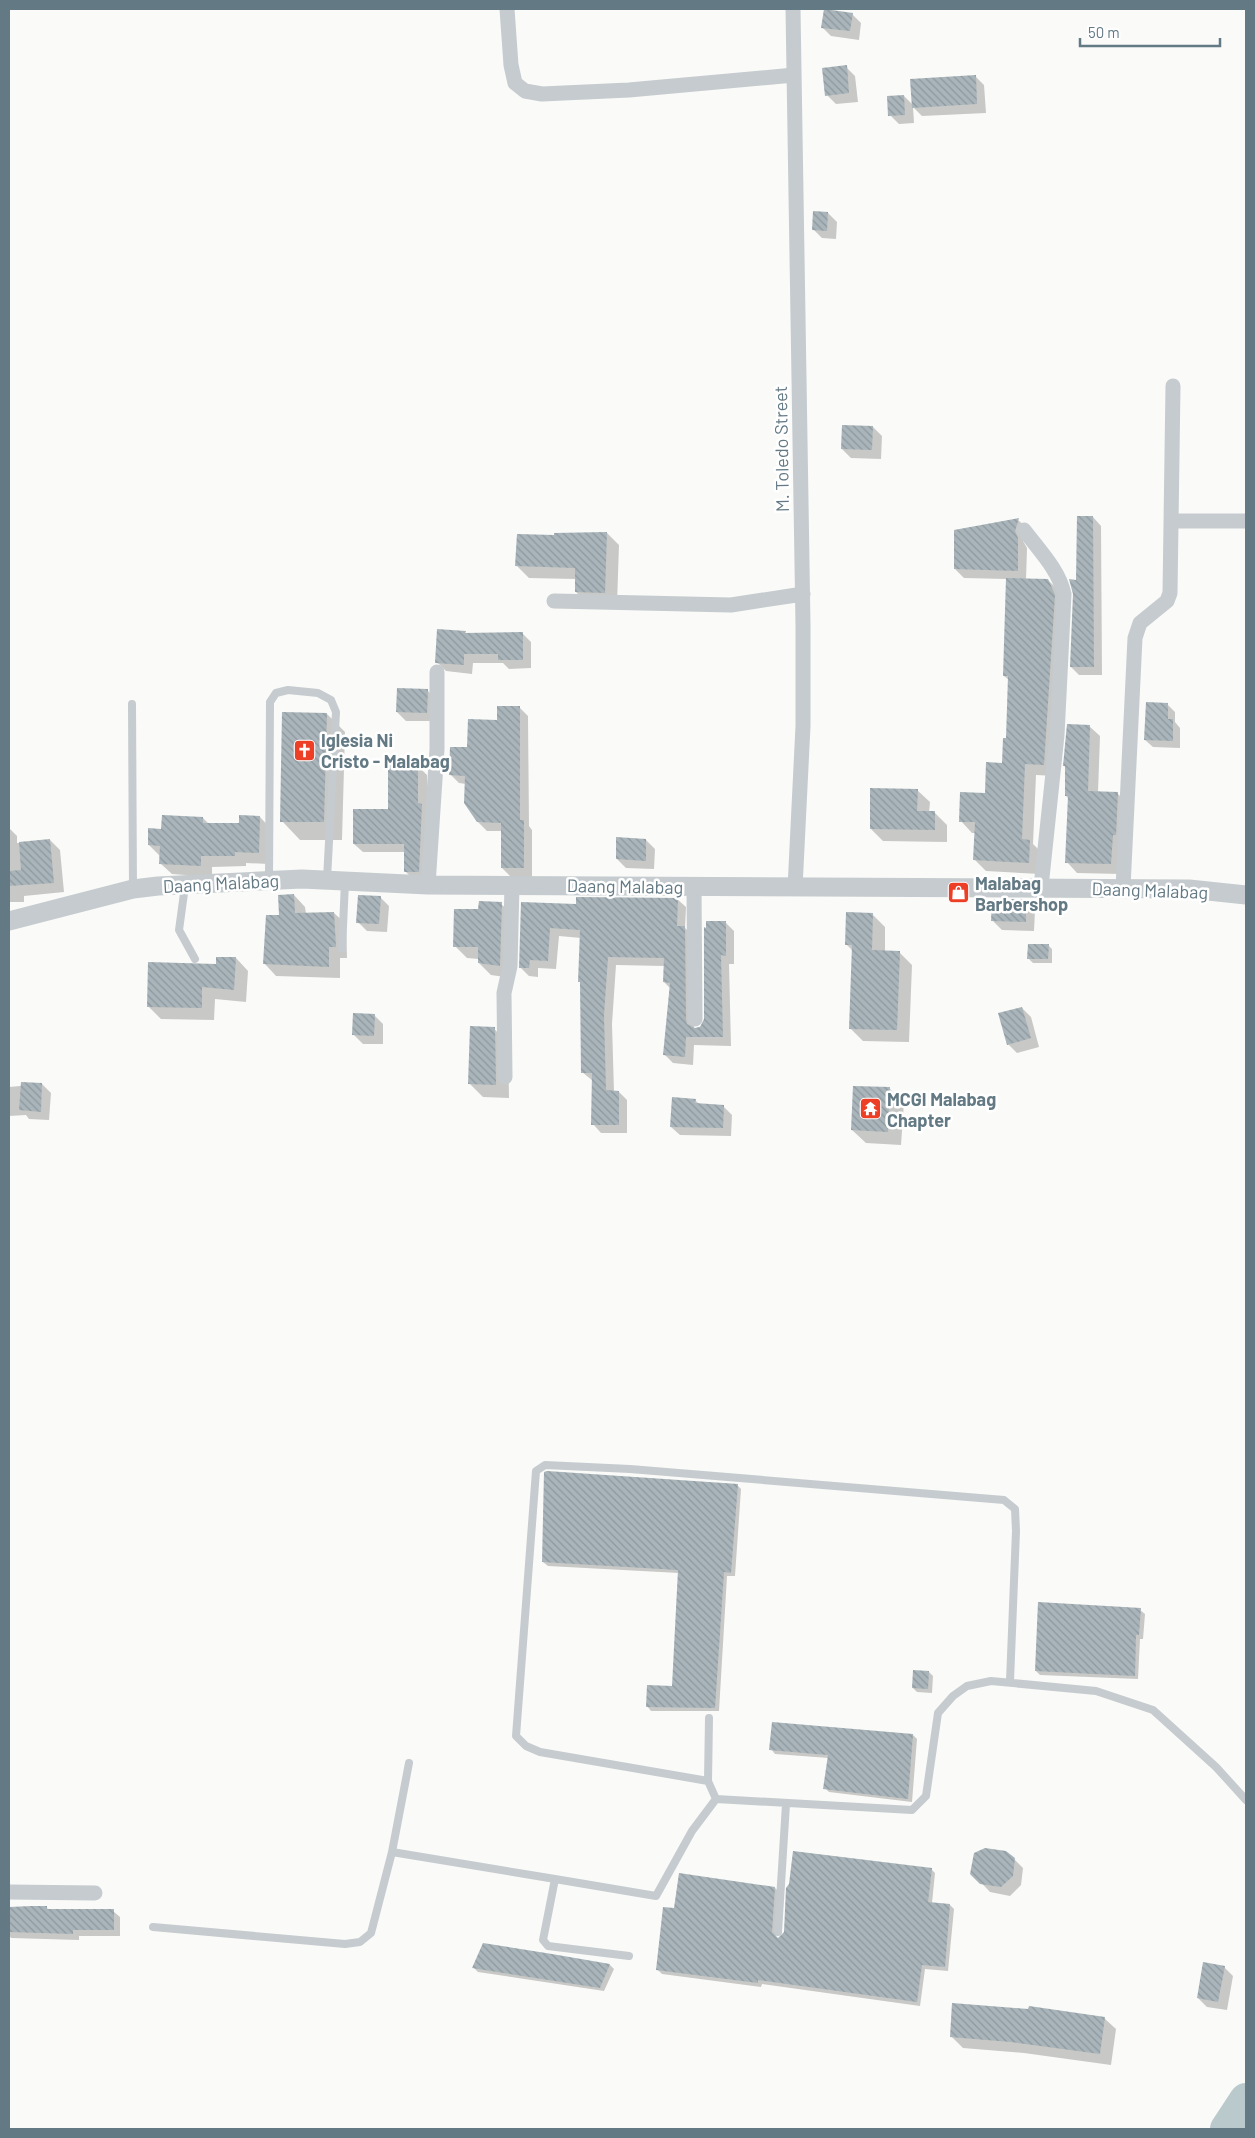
<svg xmlns="http://www.w3.org/2000/svg" width="1255" height="2138" font-family="Barlow,sans-serif">
  <style>
    .shadow { fill: #0003 }
    .lines { fill: none; stroke-linecap: round; stroke-linejoin: round }
    .river { stroke: #bac9cb; stroke-width: 34 }
    .building { fill: url(#building-back-hatch) }
    .service { stroke: #c5cbce; stroke-width: 8 }
    .minor { stroke: #c5cbce; stroke-width: 15 }
    .tertiary { stroke: #c5cbce; stroke-width: 19 }
    .labels { text-anchor: middle; dominant-baseline: central; stroke-width: 5; stroke-linejoin: round; paint-order: stroke }
    .street-label { font-size: 18px; fill: #637984; stroke: #fff }
    .poi-label { font-size: 18px; font-weight: bold; fill: #637984; stroke: #fff; text-anchor: start }
  </style>
  <defs>
    <pattern id="building-back-hatch" width="6" height="6" patternUnits="userSpaceOnUse" patternTransform="scale(1.25)"><rect width="6" height="6" fill="#a9b5ba"/><path d="M-1 5l2 2M0 0l6 6M5-1l2 2" fill="none" stroke="#8d989d"/></pattern>
  </defs>
  <rect width="100%" height="100%" fill="#fafaf8"/>
  <path class="shadow" d="M852 14 861 23 859 40 831 36 822 27Z
    M846 67 855 76 858 102 836 104 827 95Z
    M975 76 984 85 986 113 922 116 913 107 914 123 899 124 890 115 904 96 913 105Z
    M828 213 837 222 836 239 822 238 813 229Z
    M873 427 882 436 881 459 851 458 842 449Z
    M1093 517 1101 526 1102 675H1079L1071 667 1077 581Z
    M1018 520 1027 528 1023 541 1027 548 1026 580H1048L1060 592 1056 776 1036 775 1033 844 1041 852 1040 874 986 871 974 859 975 833H972L961 821 986 794 1003 764 1007 740 1009 680 1004 676 1007 579 964 578 955 569Z
    M607 533 619 545 617 604H588L576 592V579L529 578 517 566 555 536Z
    M465 632 467 634 522 633 531 642V668L509 669 503 663H473L472 674 446 671 437 662Z
    M427 690 436 699V721H406L397 712Z
    M1168 705 1175 712V722L1180 728V748L1153 747 1145 740Z
    M519 707 528 716 529 826 532 830V877H511L502 868V831H487L478 822 466 784 459 783 450 774 468 749 498 722Z
    M327 714 345 732 342 840H300L282 821Z
    M1089 726 1100 736 1098 793 1118 794 1128 804 1121 874 1077 873 1067 862 1069 799 1066 796 1067 768 1064 766Z
    M418 766 427 775 428 880H414L405 871V852H363L354 844 389 810Z
    M917 790 930 802 929 813H935L947 825V842L883 841 871 829Z
    M260 817 271 829 269 864 246 863V866L212 867V877L172 874 160 863 161 857 149 845 162 830 203 818 209 824H240Z
    M9 828 17 836V843L50 840 60 850 64 892 24 896V902H9Z
    M646 840 655 849 654 869 626 868 617 859Z
    M294 895 305 907 306 914 334 913 346 924 347 958H340V978L276 976 265 964Z
    M380 897 389 906 387 932 367 931 358 922Z
    M677 899 686 907 685 928 693 936 694 1029 704 1025 725 922 734 931V964H729L731 1046 694 1045 693 1065 673 1063 665 1055 670 988 664 982 665 966 616 965 612 1024 614 1092H619L627 1100V1133H601L593 1124V1081L582 1072V984L580 982 581 938 559 936 556 969 538 968V977L529 976 520 967 522 903 577 906Z
    M1026 901 1035 910 1034 931 1002 930 993 921Z
    M500 903 513 915 512 978 491 975 479 963V959L467 958 455 946 480 911Z
    M872 914 885 927V951L899 952 912 965 909 1042 863 1041 850 1028 853 951 847 945Z
    M1048 945 1052 949V963H1033L1028 958Z
    M236 958 248 971 246 1002 215 999 214 1020 161 1019 148 1006 217 965Z
    M1022 1008 1031 1017 1039 1047 1017 1053 1008 1044Z
    M374 1015 383 1024V1044H363L354 1035Z
    M494 1029 508 1042 509 1098 483 1097 469 1083Z
    M42 1084 51 1093 49 1120 29 1119 26 1115 9 1116V1087Z
    M854 1087 890 1089 904 1102 901 1145 866 1143 852 1130Z
    M695 1100 700 1105 723 1106 732 1115 731 1136 680 1135 671 1127Z
    M547 1472 737 1485 741 1489 735 1576H727L719 1711H651L647 1706 673 1687 679 1573 548 1566 543 1562Z
    M1140 1610 1145 1614 1143 1639H1140L1138 1679 1040 1675 1036 1671Z
    M929 1672 933 1676 932 1693 917 1692 913 1688Z
    M913 1735 917 1739 912 1802 829 1792 825 1788 829 1758 775 1754 771 1749Z
    M1014 1859 1023 1868 1021 1885 1010 1896 990 1892 972 1873Z
    M931 1869 935 1873 932 1903 950 1905 954 1909 948 1971 925 1969 920 2006 762 1984 761 1987 662 1974 658 1970 675 1910 775 1888 779 1892 776 1937 778 1939 785 1933 790 1885Z
    M46 1907 50 1911H113L120 1917V1936H79V1940L11 1938 9 1935V1908Z
    M484 1944 610 1965 614 1969 604 1991 478 1972 474 1968Z
    M1224 1967 1233 1976 1227 2010 1207 2007 1198 1998Z
    M1104 2018 1116 2029 1111 2065 1024 2053 963 2048 951 2036Z"/>
  <g class="lines">
    <path class="river" d="M1227 2129 1246 2100"/>
  </g>
  <path class="building" d="M824 9 853 13 850 31 821 28Z
    M847 65 849 93 825 96 822 68Z
    M976 75 977 104 912 108 910 79Z
    M904 95 905 115 888 116 887 96Z
    M813 211 828 212 827 231 812 230Z
    M842 425 873 426 872 450 841 449Z
    M1077 516H1093L1094 667H1070L1073 594 1069 579 1076 580Z
    M1019 518 1015 531 1018 538V571L954 569V530Z
    M607 532 605 593 575 592V568L515 566 517 534 554 535V533Z
    M1006 578 1048 579 1055 595 1044 765 1025 764 1022 839 1030 840 1029 863 973 860 975 822H959L960 792 985 793 986 762 1002 763 1003 738H1006L1008 676H1003Z
    M437 629 466 631 465 633 523 632V660H498V654H464V665L435 663Z
    M397 688 428 689 427 713 396 712Z
    M1146 702 1168 703V719H1173V741L1144 740Z
    M497 706H520V820H524V868H501V823L477 822 464 803 465 776 449 775 450 747H467L468 719 497 720Z
    M282 712 327 713 324 822H280Z
    M1067 724 1090 725 1088 791 1118 792 1116 835H1113L1111 864 1065 863 1068 796H1065V766H1063Z
    M388 764H418V803L422 804 419 872H404V844H353V809H388Z
    M870 788 918 789 917 811H935V830L870 829Z
    M162 815 203 817V823H239V815L260 816 259 853 235 852V856H201V866L159 864 160 846 148 845V828L161 829Z
    M616 837 646 839V861L616 859Z
    M50 839 54 883 9 886V871L21 870 19 842Z
    M294 894 295 913 334 912 336 947H329V967L263 964 266 915H279L278 895Z
    M358 895 381 896 379 924 356 923Z
    M576 897 678 898 677 926H685L686 1019 687 1024 695 1028 700 1027 704 1019V927L706 928V921H726V956L721 955 723 1037H686L685 1057 663 1055 670 983 663 982 664 958 608 957 604 1015 606 1090 619 1091V1125H591L592 1073H581L580 982H578L580 930 550 928 548 961 530 960 529 968H519L521 902 576 904Z
    M992 899H1026V922L991 921Z
    M479 901 502 902 500 966 478 963V947H453L454 909H478Z
    M846 912 873 913 872 950 900 951 897 1030 849 1029 852 945H845Z
    M1028 944H1049L1048 959H1027Z
    M216 957H236L234 990 202 987V1008L147 1007 148 962 216 964Z
    M1022 1007 1031 1038 1007 1045 998 1013Z
    M353 1013 375 1014 374 1036 352 1035Z
    M470 1026 495 1027 496 1085 468 1084Z
    M21 1082 42 1083 41 1112 19 1110Z
    M853 1086 890 1087 888 1132 851 1130Z
    M672 1097 696 1099 695 1103 724 1105 723 1128 670 1127Z
    M547 1471 738 1484 731 1573 724 1572 715 1708 646 1707 647 1685 672 1686 678 1570 542 1562 544 1472Z
    M1038 1602 1141 1608 1139 1635H1136L1135 1676 1035 1671Z
    M913 1670 929 1671 928 1689 912 1688Z
    M772 1722 913 1734 908 1799 823 1789 828 1755 769 1750Z
    M985 1848 1006 1851 1015 1858 1013 1876 1001 1887 980 1884 970 1874 974 1853Z
    M793 1851 932 1868 928 1902 950 1904 945 1967 922 1965 917 2002 758 1980V1983L656 1970 663 1907 674 1908 679 1873 775 1887 772 1932 778 1938 784 1932 786 1888 789 1884Z
    M32 1906H47V1909H114V1930H73V1934L9 1932V1907Z
    M483 1943 552 1954 610 1964 600 1988 472 1968Z
    M1203 1962 1225 1966 1218 2002 1197 1998Z
    M952 2003 1028 2009 1029 2006 1105 2017 1100 2054 1011 2042 950 2037Z"/>
  <g class="lines">
    <path class="service" d="M132 704 133 889
      M269 879 270 702 276 693 288 690 318 693 331 700 336 712 327 879
      M185 886 179 930 195 959
      M342 949 345 882
      M409 1763 392 1852 555 1879
      M708 1781 709 1718
      M716 1799 708 1781 540 1752 526 1746 516 1736 536 1471 545 1465 630 1469 1004 1500 1015 1509 1016 1531 1010 1681
      M153 1927 345 1944 360 1942 371 1933 392 1852
      M778 1932 786 1804
      M629 1956 548 1946 543 1940 555 1879 656 1896 692 1831 716 1799 912 1810 926 1796 938 1713 953 1696 967 1686 991 1681 1096 1691 1153 1710 1216 1767 1246 1800"/>
    <path class="minor" d="M507 9 511 65 515 83 525 91 542 94 629 90 794 75
      M793 9 803 625V726L795 888
      M1171 521H1246
      M1024 530C1039 550 1059 570 1064 594L1057 735 1041 887
      M554 601 731 605 803 594
      M428 885 437 749V672
      M694 887 695 1019
      M1123 888 1135 638 1140 623 1167 601 1170 593 1173 386
      M505 1077 504 993 510 966 512 885
      M9 1892 95 1893"/>
    <path class="tertiary" d="M9 921 133 889 158 886 302 879 428 885 1189 889 1246 895"/>
  </g>
  <defs>
    <symbol id="church-square" viewBox="-11 -11 22 22"><rect x="-9" y="-9" width="18" height="18" rx="4" fill="#ec3f26" stroke="#fff"/><path d="M-1.2-6h2.4v3.5h3.3v2.4h-3.3V6h-2.4V-.1h-3.3v-2.4h3.3Z" fill="#fff"/></symbol>
    <symbol id="shop-square" viewBox="-11 -11 22 22"><rect x="-9" y="-9" width="18" height="18" rx="4" fill="#ec3f26" stroke="#fff"/><path d="M-5-2.5h2.3a2.7 3.5 0 0 1 5.4 0H5L5.5 6h-11ZM-1.5-2.5h3a1.5 2.3 0 0 0-3 0Z" fill="#fff"/></symbol>
    <symbol id="temple-square" viewBox="-11 -11 22 22"><rect x="-9" y="-9" width="18" height="18" rx="4" fill="#ec3f26" stroke="#fff"/><path d="M0-6L5-2H3V0L6.5 2.5H4V6H1.5V3h-3V6H-4V2.5H-6.5L-3 0V-2H-5Z" fill="#fff"/></symbol>
  </defs>
  <g fill-rule="evenodd">
    <use href="#church-square" x="292" y="738" width="25" height="25"/>
    <use href="#shop-square" x="946" y="880" width="25" height="25"/>
    <use href="#temple-square" x="858" y="1096" width="25" height="25"/>
  </g>
  <g class="labels">
    <g class="street-label">
      <text transform="translate(781 449) rotate(-91)">M. Toledo Street</text>
      <text transform="translate(221 883) rotate(-3)">Daang Malabag</text>
      <text transform="translate(625 886) rotate(1)">Daang Malabag</text>
      <text transform="translate(1150 890) rotate(2)">Daang Malabag</text>
    </g>
    <g class="poi-label">
      <text x="321" y="740">Iglesia Ni<tspan x="321" dy="21">Cristo - Malabag</tspan></text>
      <text x="975" y="883">Malabag<tspan x="975" dy="21">Barbershop</tspan></text>
      <text x="887" y="1099">MCGI Malabag<tspan x="887" dy="21">Chapter</tspan></text>
    </g>
  </g>
  <rect width="1255" height="2138" fill="none" stroke="#637984" stroke-width="20"/>
  <path d="M1080 38v8h140v-8" fill="none" stroke="#637984" stroke-width="2.5"/>
  <text x="1088" y="38" font-size="15" fill="#637984" stroke="#ffffff" stroke-width="4" paint-order="stroke">50 m</text>
</svg>
